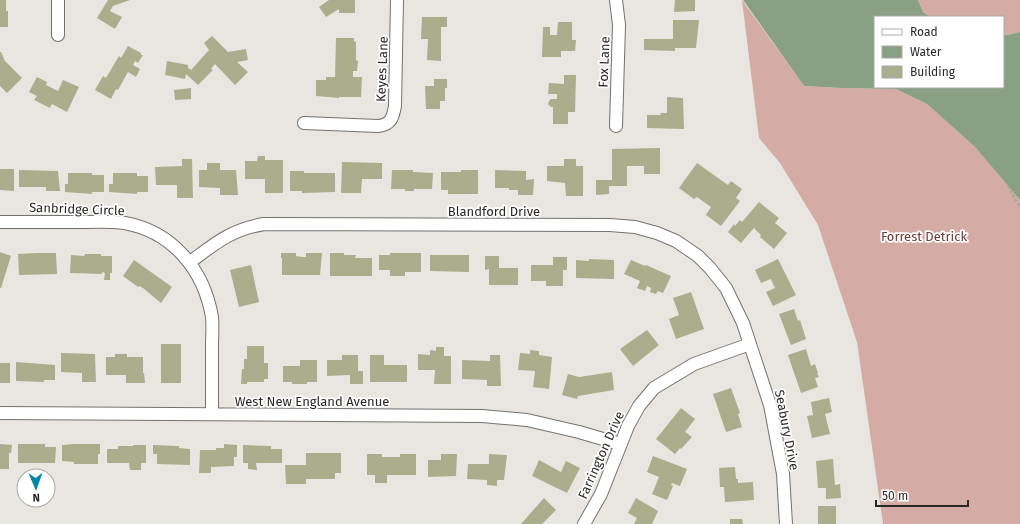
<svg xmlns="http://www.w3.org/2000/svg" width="1020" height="524" font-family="'Fira Sans',sans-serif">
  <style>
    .forest { fill: #d4aca5 }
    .water { fill: #89a085 }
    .building { fill: #aaae8c }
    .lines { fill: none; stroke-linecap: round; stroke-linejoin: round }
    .minor-casing { stroke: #74726e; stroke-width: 14 }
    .path { stroke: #a7a4a1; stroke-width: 2; stroke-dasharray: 3 2; stroke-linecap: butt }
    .minor { stroke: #fff; stroke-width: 12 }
    .labels { text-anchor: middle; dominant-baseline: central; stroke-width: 3.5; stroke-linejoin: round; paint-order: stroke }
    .street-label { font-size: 13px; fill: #292826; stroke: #fff }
    .park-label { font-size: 13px; fill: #6e3930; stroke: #fff }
  </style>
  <rect width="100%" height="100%" fill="#e9e6e1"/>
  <path class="forest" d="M742 0 804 86 841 88 896 89 927 104 975 147 1020 200V524H883L857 342 818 225 780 163 759 138Z
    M918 0H1020V32L1007 35H1003V17H931L923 12Z"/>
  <path class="water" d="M743 0H918L923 12 931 17H875V87H1003V35H1007L1020 32V200L975 147 927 104 896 89 841 88 804 86Z"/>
  <path class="building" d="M0 0H6V11H8V27H0Z
    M108 0H130L113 6 110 11 122 17 115 29 97 18Z
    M329 0H355V13H339V9L326 17 319 7Z
    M675 0H695V11L674 12Z
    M422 17H447V27H441V61L427 60 428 39H421Z
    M673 20H699L696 48H675V51L644 50V39H673Z
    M558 22H572V40H576L575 51H561V57H542L543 27H550V35H557Z
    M212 36 228 52 246 49 248 60 237 62 248 72 235 85 215 64 211 69 213 70 198 85 186 74 185 79 165 75 167 61 188 65V68L191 70 209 50 204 43Z
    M336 38H354V41L356 42V60L358 61 357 71H353V77H362L361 97H339V98L316 96V80H326V77H335Z
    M128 46 141 53V55H143L138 63 135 61 133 65 140 69 136 77 128 72 118 90 116 89 111 99 95 90 103 76 106 78 119 56 121 58Z
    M0 52H1L5 61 22 78 7 93 0 86Z
    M564 75H576L575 112H568V124H553V107H551L548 104 549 101 551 99H557V94H548L549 83 564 84Z
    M37 77 47 82 46 85 58 91 63 80 79 87 67 112 52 104 50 108 34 100 37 96 29 92Z
    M434 79H447V88H445V101H440V109H426L425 86H434Z
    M191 88V99L175 100 174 90Z
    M667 97 683 98 684 129 647 128V115H661L660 113H667Z
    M660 148V174H644V166H627V186H609V194L596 195V180H612V149Z
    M258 156H265V160H283V193H265V179H245V161H257Z
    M182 159H192L193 198H177V185H156L155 167 182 166Z
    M564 159H576V166H583V196H566L565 183 547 181V166H564Z
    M342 162 382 163V179H362L361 193H341Z
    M207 163H220V170H236L238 195H220V188L199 187V170H207Z
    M697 163 728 185 731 181 742 189 736 198 740 201 721 226 706 215 711 207 697 197 694 199 679 188Z
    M0 169H14V191L0 190Z
    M19 170 58 171 60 191H46V187H19Z
    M392 170H413V172L433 173 432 189H414V191H405V189H391Z
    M461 170H478V194H448V190H441V172H461Z
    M495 170 526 171V180L534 179 533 195H518V190H509V188H495Z
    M290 171H304V173H335V192L302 193V191H290Z
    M68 173H92V175H104V192H92V194L65 192V184H68Z
    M113 173H137V176H148V192H137V194L109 192V184H113Z
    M759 202 779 218 775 223 787 233 774 249 760 237 761 235 754 228 741 243 728 232 734 224 735 226 740 220 742 222Z
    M0 252 11 256 1 288H0Z
    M37 253H56L57 274 19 275 18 254Z
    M281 253H296V256L302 257H306V253H322L320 275H282V258H281Z
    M330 253H344V255H356L355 258H372V276H330Z
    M390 253H421V272H405V276H390V270H379V255H390Z
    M85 254H101V256H112V273H110V280H104L105 273 102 272V274L70 273 71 255 84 256Z
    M430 255H469V272L430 271Z
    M485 256H499V268H518V285H489V269L485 270Z
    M553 257H567V270H563V286H546V281H531V265H553Z
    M589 259 614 260V279L576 278V260L589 261Z
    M778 259 796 295 773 306 766 292 775 288 773 284 771 279 761 283 755 270Z
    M134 260 172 287 161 303 143 288 139 286 138 287 123 276Z
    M631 260 645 266 646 265 671 276 663 293 658 291 656 294 650 292 651 288 647 286 645 291 637 288 640 281 624 274Z
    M251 265 259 302 239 307 230 270Z
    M691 292 704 329 676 339 669 319 679 315 673 298Z
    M794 309 798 321 800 320 806 339 791 345 779 314Z
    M647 330 659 345 633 366 620 349Z
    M161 344H181V383H161Z
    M247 346H264V363H268V379H264V382H247V384H241L242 369H244V359H247Z
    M436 347H444V356H451V384H434L435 370H418V354L430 355V350L436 351Z
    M806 349 811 366 815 364 818 373H817L819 377 815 378 818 387 801 393 788 355Z
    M530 350 539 351V355L552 357 549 389 533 387 535 371 518 370 520 353 530 354Z
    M61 353 95 354 96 382H82V373L61 372Z
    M115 354H127V357H143V373H144L145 383H126V375H106V357H115Z
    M342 355H358V371H363V384H350V375L327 376V360H342Z
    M370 355H384V365H407V382H370Z
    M490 355H500L501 386H487V380L462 379V360L490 361Z
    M300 360H317V382H307V384H292V382H283V366H300Z
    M16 362 55 365V380H44V382L16 381Z
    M0 363H10V383H0Z
    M612 372 614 390 578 396 577 399 562 395 568 374 579 377Z
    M731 388 740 413 738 414 742 427 726 432 713 394Z
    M829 398 832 412 825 414 830 434 812 438 807 416 813 415 811 402Z
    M681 408 695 419 685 432 692 437 681 449 680 448 675 454 656 439Z
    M0 444 12 445 11 453H9V469H0Z
    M18 444H45V447H56L55 463H18Z
    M74 444H100V454H98V464H74V462L62 461V445Z
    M224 444 237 445V457H234V466L211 467V473H199L200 450H216V448H224Z
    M133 445H146V463H141V470H130L129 463H107V449H118V446H133Z
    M153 445 179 446V448L190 449V465L157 464V454H153Z
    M243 445 271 446V449H282V463H256L257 470 248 469V463H243Z
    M306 453H341V473H335V479H306V484H286L285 465H306Z
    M367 454H382V457H400V454H416V475H387V483H375V475H367Z
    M441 454H457L456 476 428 477V460H441Z
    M489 454 507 455 504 480H497V486L487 485V480L467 479 468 464H489Z
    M653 456 687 469 680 486 672 483 671 485 673 486 667 500 652 494 659 477 647 472Z
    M833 459 835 485 840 484 841 498 826 499V488H818L816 461Z
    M539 460 561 472 566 461 580 468 567 493 532 476Z
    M735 467 736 479H738V483L753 482 754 500 725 502 724 487H720L719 468Z
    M544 498 556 510 542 524H521Z
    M636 498 658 511 652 524H634L637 518 628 513Z
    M818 506H836V524H818Z
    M730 519H742L743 524H730Z"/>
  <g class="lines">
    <defs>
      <path id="minor" d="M616 0 619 25 616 126
        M58 35V0
        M304 123 378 126C391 125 393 117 395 106L397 0
        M0 222C25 222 51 222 76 222 92 222 109 221 125 223 173 232 204 270 212 317 213 326 212 337 212 347 212 369 212 392 212 414
        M190 262C216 243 230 230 264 224L610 225 635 227 657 233 676 241 698 256 710 268 726 288 743 323 770 405 783 474 786 524
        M0 413 482 416 527 420 579 432 620 444
        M584 524 601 494 628 426 639 406 654 388 694 364 750 344"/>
    </defs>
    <use href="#minor" class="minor-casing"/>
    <path class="path" d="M1008 186 1020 208"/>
    <use href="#minor" class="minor"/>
  </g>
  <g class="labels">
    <g class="street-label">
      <text transform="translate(604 62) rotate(-88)">Fox Lane</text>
      <text transform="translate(382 69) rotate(-88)">Keyes Lane</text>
      <text transform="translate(77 209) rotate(2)">Sanbridge Circle</text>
      <text x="494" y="211">Blandford Drive</text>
      <text x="312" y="401">West New England Avenue</text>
      <text transform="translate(787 430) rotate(79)">Seabury Drive</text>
      <text transform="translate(601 455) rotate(-66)">Farrington Drive</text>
    </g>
    <g class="park-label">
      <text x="924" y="236">Forrest Detrick</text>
    </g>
  </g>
  <rect x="874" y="16" width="130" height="72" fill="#ffffff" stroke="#a9a9a8"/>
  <rect x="882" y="29" width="20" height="6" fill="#ffffff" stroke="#a9a9a8"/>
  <text x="910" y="36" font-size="12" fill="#292826">Road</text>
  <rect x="882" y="46" width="20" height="12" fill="#89a085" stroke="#a9a9a8"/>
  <text x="910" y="56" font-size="12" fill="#292826">Water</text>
  <rect x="882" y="66" width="20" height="12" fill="#aaae8c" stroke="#a9a9a8"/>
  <text x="910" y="76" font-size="12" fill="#292826">Building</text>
  <g transform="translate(36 488) rotate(178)"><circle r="19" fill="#ffffff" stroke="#a9a9a8"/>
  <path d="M0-3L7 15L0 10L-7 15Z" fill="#0188a9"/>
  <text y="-6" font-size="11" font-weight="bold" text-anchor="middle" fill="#292826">N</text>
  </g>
  <path d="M876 500v6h92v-6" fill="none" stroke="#292826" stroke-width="2"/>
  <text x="882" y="500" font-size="12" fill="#292826" stroke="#ffffff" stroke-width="3" paint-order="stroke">50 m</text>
</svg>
